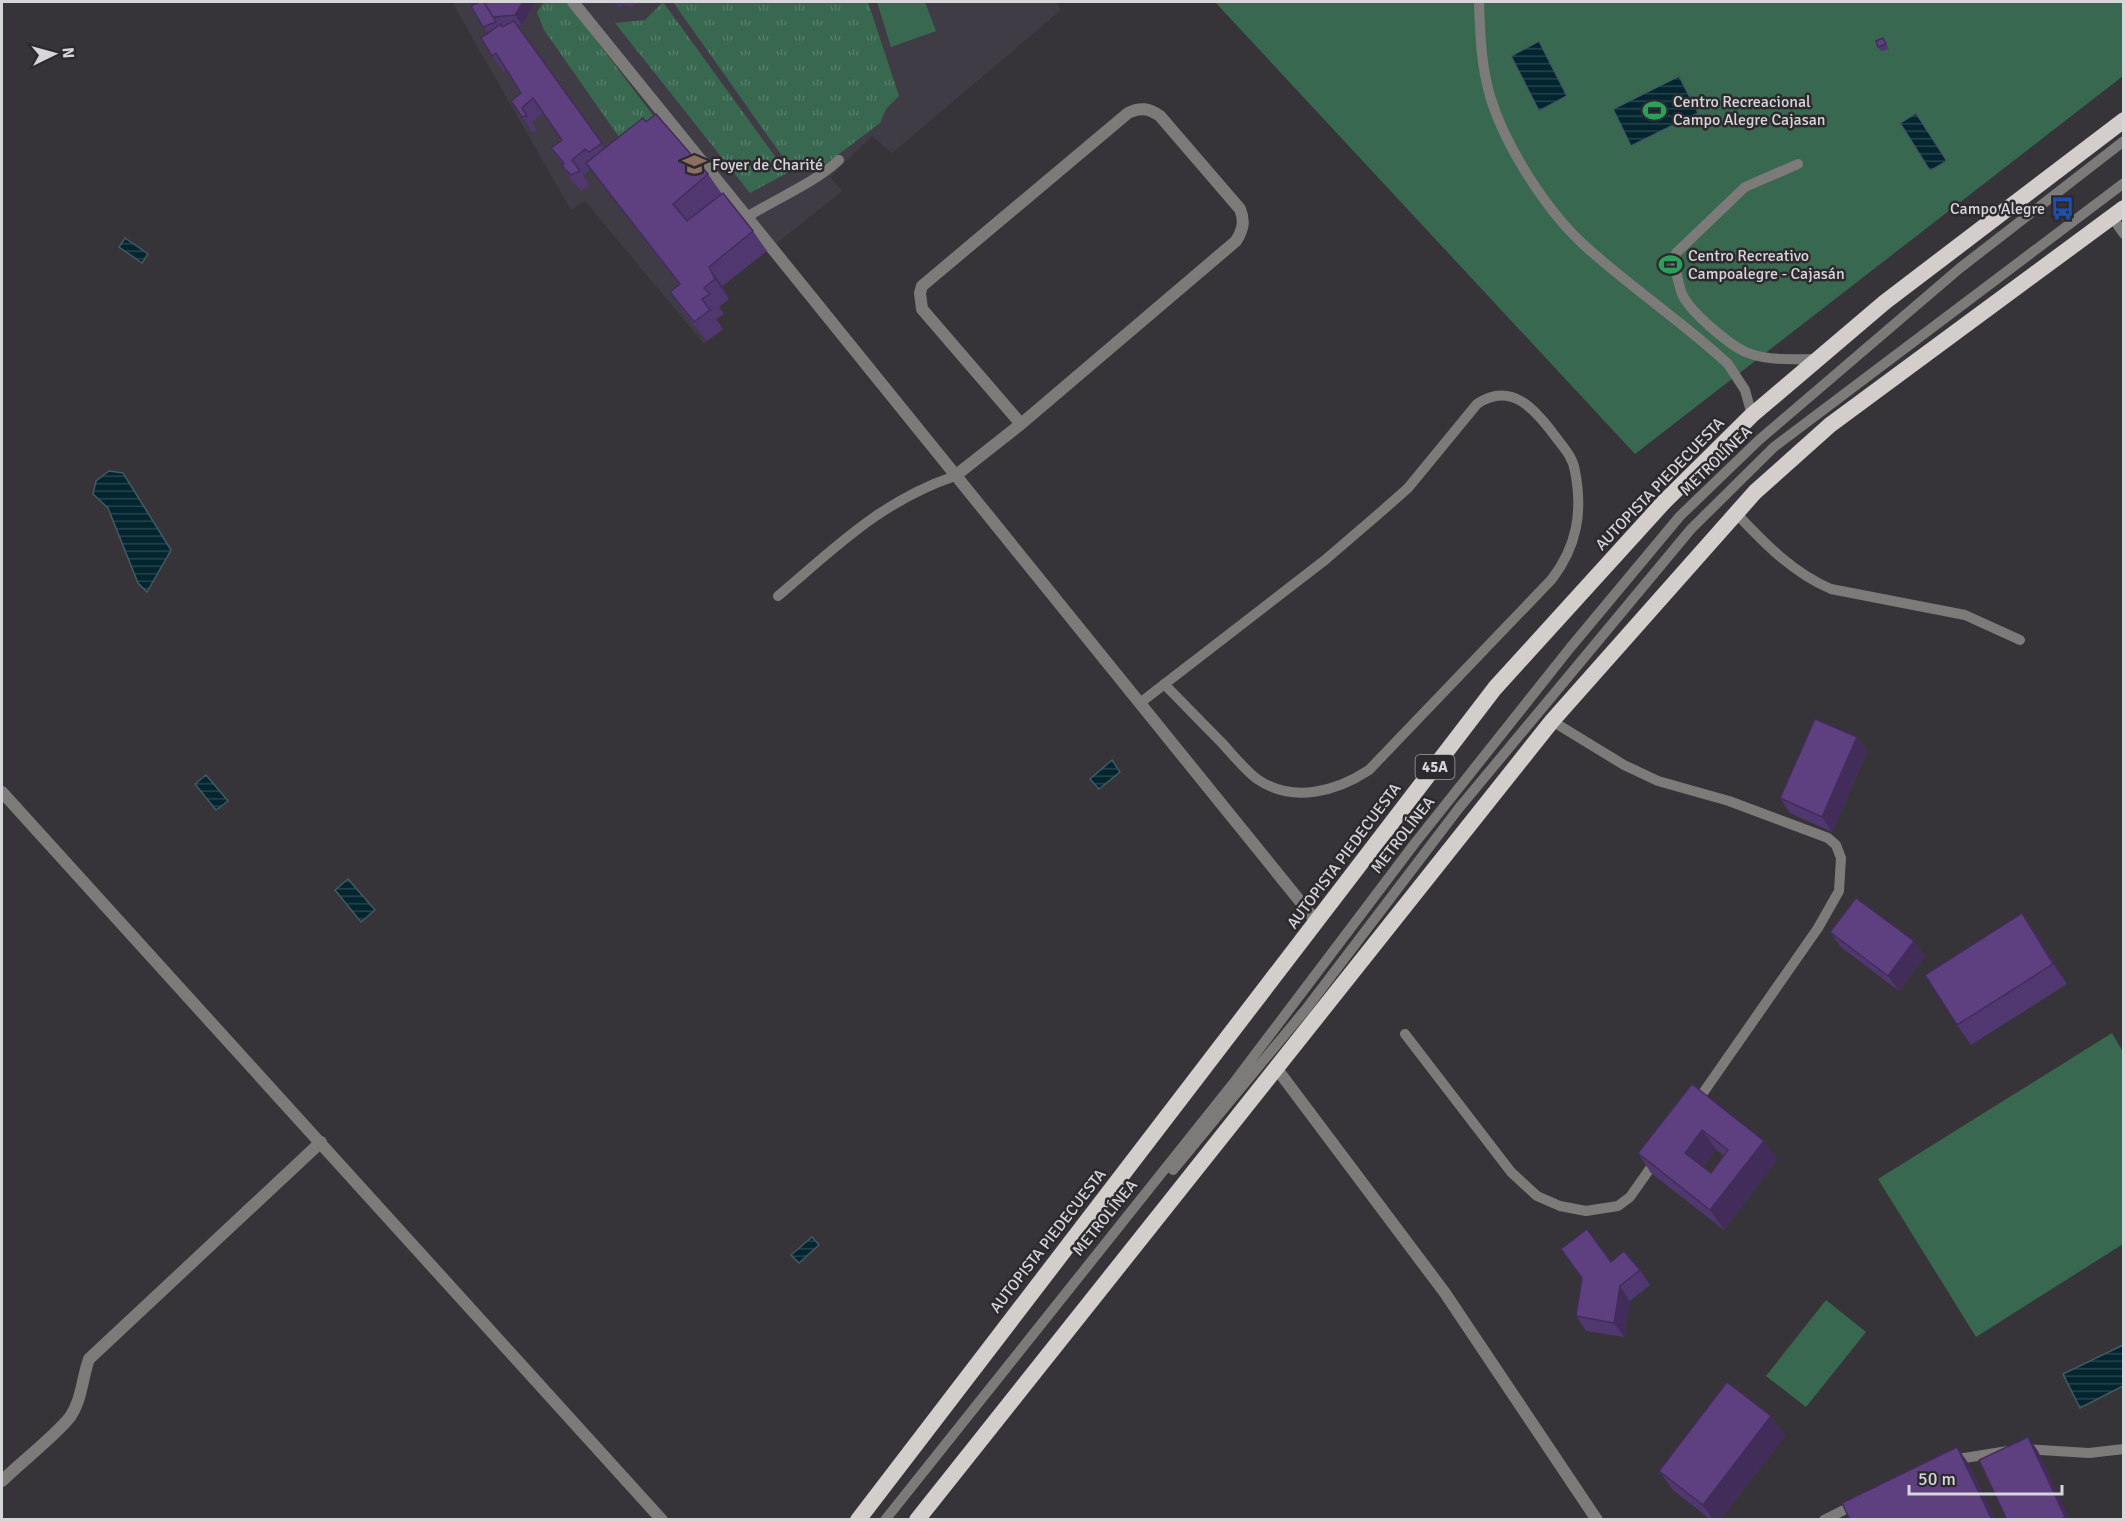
<svg xmlns="http://www.w3.org/2000/svg" width="2125" height="1521" font-family="Signika,sans-serif">
  <style>
    .built { fill: #403c46 }
    .grass { fill: url(#grass-tufts) }
    .garden { fill: #396850 }
    .water { fill: url(#water-rules); stroke: #425a61; stroke-width: 1.5 }
    .lines { fill: none; stroke-linecap: round; stroke-linejoin: round }
    .service { stroke: #7d7b7a; stroke-width: 10 }
    .minor { stroke: #7d7b7a; stroke-width: 12 }
    .trunk { stroke: #d3cecc; stroke-width: 16 }
    .wall { fill: #51376f; fill-rule: evenodd }
    .shaded-wall { fill: #422d5a }
    .building { fill: #5e4081; stroke: #422d5a; stroke-width: 1.5; fill-rule: evenodd }
    .labels { text-anchor: middle; dominant-baseline: central; stroke-width: 5; stroke-linejoin: round; paint-order: stroke }
    .shield { fill: #2c2a2e; stroke: #a3a2a4; stroke-width: 1.5 }
    .shield-label { font-size: 15px; font-weight: bold; fill: #d6d5d7 }
    .poi-label { font-size: 16px; fill: #d6d5d7; stroke: #2c2a2e; text-anchor: start }
    .street-label { font-size: 16px; fill: #d6d5d7; stroke: #2c2a2e }
  </style>
  <defs>
    <pattern id="grass-tufts" width="24" height="20" patternUnits="userSpaceOnUse" patternTransform="scale(1.5)"><rect width="24" height="20" fill="#396850"/><path d="M3 7l-1-3M5 7V3M7 7l1-3M15 17l-1-3M17 17v-4M19 17l1-3" fill="none" stroke="#557d68"/></pattern>
    <pattern id="water-rules" width="6" height="5" patternUnits="userSpaceOnUse" patternTransform="scale(1.5)"><rect width="6" height="5" fill="#03252f"/><path d="M0 2.5h6" fill="none" stroke="#27444c"/></pattern>
  </defs>
  <rect width="100%" height="100%" fill="#363438"/>
  <path class="built" d="M452 2H1056L1061 10 892 153 872 136 830 177 842 191 723 286 729 299 718 308 724 314 716 319 723 329 704 344 585 201 571 210Z"/>
  <path class="grass" d="M544 2H567L668 135 633 157 544 30 537 12Z
    M663 2 787 173 750 193 615 23 645 20Z
    M673 2H868L899 96 886 109 880 123 819 169 792 170Z"/>
  <path class="garden" d="M877 2H925L936 31 891 47Z
    M1215 2H2123V76L1635 454Z
    M2112 1033 2123 1052V1244L1976 1337 1878 1179Z
    M1826 1300 1866 1332 1806 1407 1766 1376Z"/>
  <path class="water" d="M1539 41 1567 96 1539 111 1511 56Z
    M1679 76 1698 113 1631 146 1613 109Z
    M1916 113 1947 161 1930 171 1900 123Z
    M125 238 148 254 142 263 119 247Z
    M109 471 123 473 171 550 147 592 138 583 108 508 93 494 96 481Z
    M1112 760 1120 772 1099 789 1090 779Z
    M206 775 228 801 216 810 195 784Z
    M348 879 375 910 361 922 335 890Z
    M812 1237 819 1245 799 1263 791 1255Z
    M2123 1345V1386L2080 1408 2063 1374Z"/>
  <g class="lines">
    <path class="service" d="M1479 2C1480 33 1481 65 1490 96 1505 146 1546 210 1584 245 1630 287 1683 322 1728 364L1745 390 1752 415
      M1798 164 1745 187 1676 253C1675 269 1677 279 1682 294 1690 312 1733 349 1751 354 1772 361 1795 359 1816 359
      M747 217C777 198 813 184 839 160
      M2112 217 2124 234
      M1736 513C1764 543 1793 573 1831 589L1965 615 2020 640
      M778 596C836 547 881 501 955 476
      M1140 703 1325 560 1382 511 1408 488 1477 404C1511 381 1535 409 1555 436 1563 447 1573 457 1575 471 1583 512 1577 546 1552 579L1369 770C1337 791 1293 804 1257 779 1245 770 1233 755 1222 743 1203 724 1184 704 1164 684
      M1552 721 1624 765 1658 781 1729 801 1828 838 1836 845 1841 858 1839 891 1818 928 1696 1103
      M1405 1034 1511 1172 1537 1196 1560 1206 1586 1211 1618 1206 1630 1197 1656 1160
      M1173 1170 1306 1009 1459 808 1691 529 1774 447 2124 183
      M2023 1449 2089 1453 2124 1449
      M1952 1460 2008 1451
      M885 1520 1235 1081 1415 843 1570 648 1680 516 1759 440 1960 268 2124 141
      M1824 1520 1856 1504"/>
    <path class="minor" d="M573 2 1316 921
      M955 476 1021 424 1236 241C1243 230 1245 221 1240 209L1160 116C1149 108 1140 107 1128 113L922 286 920 293 922 309 1021 424
      M2 792 662 1520
      M1277 1069 1445 1293 1597 1520
      M2 1481C20 1463 55 1436 70 1417 82 1400 82 1378 89 1359L321 1142"/>
    <path class="trunk" d="M858 1520 1495 688 1664 502 1752 415 1885 302 2124 120
      M917 1520 1552 721 1755 492 1830 425 2124 208"/>
  </g>
  <path class="wall" d="M535 2 522 25H517L605 148 646 122 708 174 722 194 753 231 767 251 722 286 729 299 719 307 724 314 716 319 723 329 707 341 683 312 670 292 679 285 590 169 583 175 590 186 581 190 572 181 562 166 563 165 551 148 562 140 543 113 532 122 537 131 532 132 511 101 521 93 506 69 503 71 492 56V30L487 32 471 6Z
    M614 2H640L632 7 623 5 618 7Z
    M1883 38 1889 49 1881 51 1878 47Z
    M1857 737 1867 752 1832 832 1790 813 1780 798Z
    M1830 932 1914 941 1925 956 1899 991 1841 947Z
    M2036 933 2067 984 1971 1045 1957 1025Z
    M1692 1084 1764 1141 1777 1160 1724 1230 1651 1173 1638 1153ZM1716 1149 1724 1156 1711 1173 1703 1167Z
    M1611 1262 1640 1270 1650 1285 1630 1301 1624 1337 1586 1331 1576 1316Z
    M1771 1416 1785 1436 1720 1520H1711L1673 1490 1659 1471Z"/>
  <path class="shaded-wall" d="M523 2H535L522 25 515 15Z
    M709 267 722 286 729 299 715 279Z
    M1857 737 1867 752 1832 832 1822 817Z
    M2022 913 2036 933 2067 984 2053 964Z
    M1914 941 1925 956 1899 991 1888 976Z
    M1702 1130 1716 1149 1698 1172 1685 1153Z
    M1764 1141 1777 1160 1724 1230 1710 1210Z
    M1620 1286 1630 1301 1624 1337 1614 1323Z
    M1771 1416 1785 1436 1720 1520H1713L1703 1505Z
    M2028 1437 2038 1451 2070 1520H2067L2065 1517Z
    M1957 1447 1971 1467 1996 1520H1992Z"/>
  <path class="building" d="M479 2H484L496 22 483 27 471 6Z
    M484 2H523L515 15 493 17Z
    M514 21 602 143 589 152 585 149 572 160 580 171 571 175 562 166 564 163 551 148 562 140 533 98 522 108 527 116 522 117 511 101 521 93 496 53 492 56 481 38 501 24 502 27Z
    M1883 38 1886 44 1878 47 1876 41Z
    M656 114 708 174 673 204 687 221 723 193 753 231 709 267 715 279 704 288 710 294 702 299 710 310 694 322 670 292 680 284 586 163 643 118 646 122Z
    M1815 719 1857 737 1822 817 1780 798Z
    M1856 898 1914 941 1888 976 1830 932Z
    M2022 913 2053 964 1957 1025 1925 975Z
    M1692 1084 1764 1141 1710 1210 1638 1153ZM1702 1130 1728 1150 1711 1173 1685 1153Z
    M1587 1229 1611 1262 1624 1251 1640 1270 1620 1286 1614 1323 1576 1316 1582 1278 1561 1249Z
    M1727 1382 1771 1416 1703 1505 1659 1471Z
    M2028 1437 2065 1517 2060 1520H2007L1979 1460Z
    M1957 1447 1992 1520H1850L1842 1503Z"/>
  <defs>
    <symbol id="stadium-bare" viewBox="-9 -9 18 18"><path d="M0-5a6.5 5 0 1 0 0 10a6.5 5 0 1 0 0-10ZM-3.5-1.8h7v3.6h-7Z" fill="#2e9e5b" stroke="#2c2a2e" stroke-width="2.5" paint-order="stroke"/></symbol>
    <symbol id="university-bare" viewBox="-9 -9 18 18"><path d="M0-5L7-2L0 1L-7-2ZM-4 1L0 2.5L4 1V4Q0 6-4 4Z" fill="#8d6e63" stroke="#2c2a2e" stroke-width="2.5" paint-order="stroke"/></symbol>
    <symbol id="bus-bare" viewBox="-9 -9 18 18"><path d="M-5-6H5V4H4V6H2V4H-2V6H-4V4H-5ZM-3.5-4V0h7V-4ZM-3.5 1.2v1.5H-2V1.2ZM2 1.2v1.5H3.5V1.2Z" fill="#1a4fb4" stroke="#2c2a2e" stroke-width="2.5" paint-order="stroke"/></symbol>
  </defs>
  <g fill-rule="evenodd">
    <use href="#stadium-bare" x="1638" y="94" width="33" height="33"/>
    <use href="#university-bare" x="678" y="148" width="33" height="33"/>
    <use href="#bus-bare" x="2046" y="192" width="33" height="33"/>
    <use href="#stadium-bare" x="1654" y="248" width="33" height="33"/>
  </g>
  <g class="labels">
    <rect class="shield" x="1415.5" y="755" width="39" height="24" rx="4.5"/>
    <g class="shield-label">
      <text x="1435" y="767">45A</text>
    </g>
    <g class="poi-label">
      <text x="1673" y="102">Centro Recreacional<tspan x="1673" dy="18">Campo Alegre Cajasan</tspan></text>
      <text x="712" y="165">Foyer de Charité</text>
      <text x="2045" y="209" text-anchor="end">Campo Alegre</text>
      <text x="1688" y="256">Centro Recreativo<tspan x="1688" dy="18">Campoalegre - Cajasán</tspan></text>
    </g>
    <g class="street-label">
      <text transform="translate(1716 461) rotate(-44)">METROLÍNEA</text>
      <text transform="translate(1660 484) rotate(-46)">AUTOPISTA PIEDECUESTA</text>
      <text transform="translate(1403 835) rotate(-52)">METROLÍNEA</text>
      <text transform="translate(1344 856) rotate(-53)">AUTOPISTA PIEDECUESTA</text>
      <text transform="translate(1105 1218) rotate(-51)">METROLÍNEA</text>
      <text transform="translate(1048 1241) rotate(-52)">AUTOPISTA PIEDECUESTA</text>
    </g>
  </g>
  <rect width="2125" height="1521" fill="none" stroke="#d6d5d7" stroke-width="6"/>
  <g transform="translate(54 54) rotate(85)" stroke="#2c2a2e" stroke-width="4.5" paint-order="stroke">
  <path d="M0-4.5L10 22L0 15L-10 22Z" fill="#d6d5d7"/>
  <text y="-9" font-size="16" font-weight="bold" text-anchor="middle" fill="#d6d5d7">N</text>
  </g>
  <path d="M1909 1485v9h153v-9" fill="none" stroke="#d6d5d7" stroke-width="3"/>
  <text x="1918" y="1485" font-size="18" fill="#d6d5d7" stroke="#2c2a2e" stroke-width="4.5" paint-order="stroke">50 m</text>
</svg>
